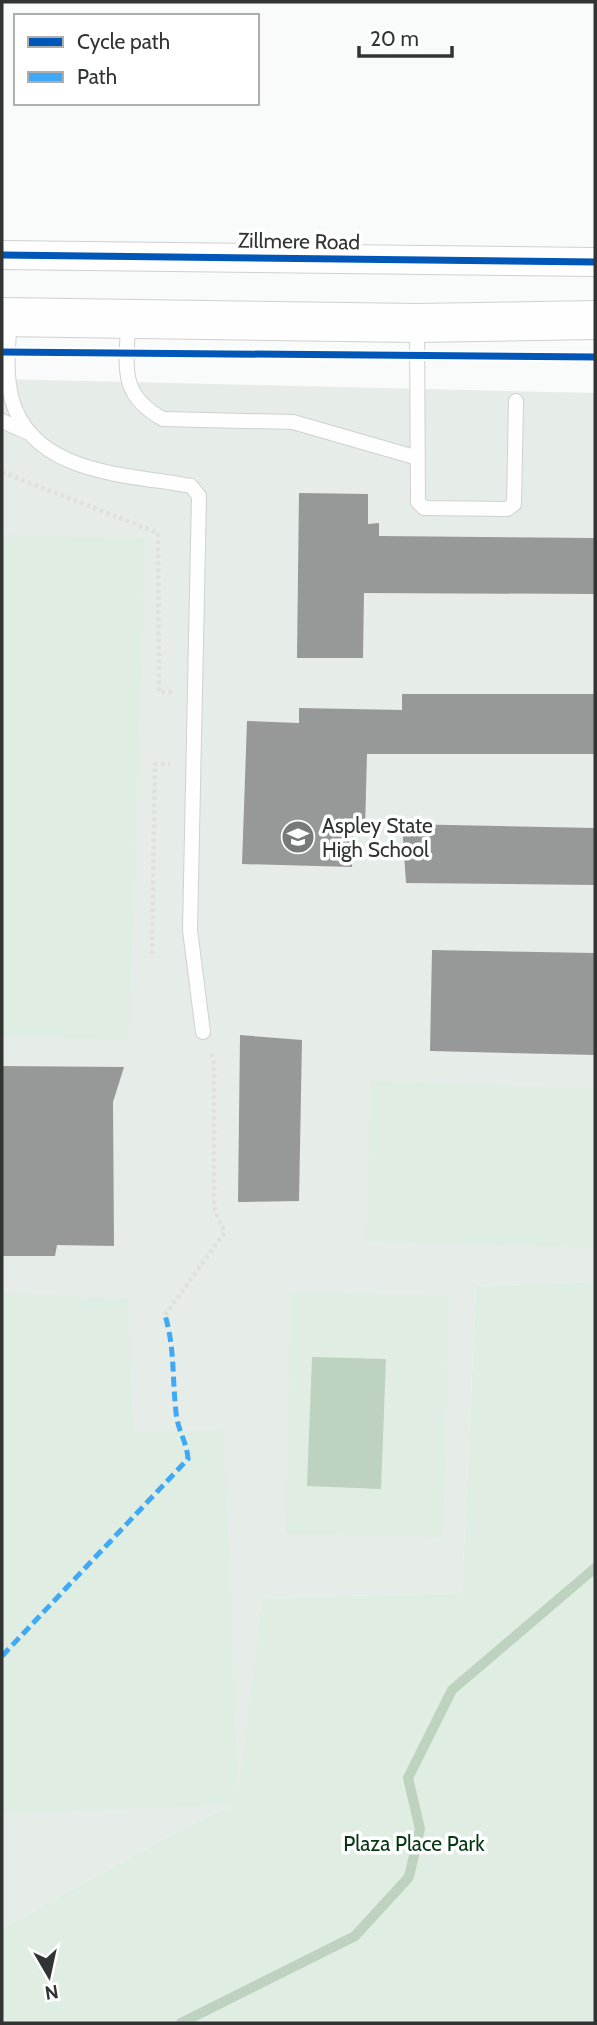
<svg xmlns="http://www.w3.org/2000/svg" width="597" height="2025" font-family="Cabin,sans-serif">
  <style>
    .built { fill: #e6ece7 }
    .green { fill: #e0ede2 }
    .water { fill: #bdd2bf }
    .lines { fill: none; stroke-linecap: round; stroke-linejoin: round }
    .stream { stroke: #bdd2bf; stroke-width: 10 }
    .building { fill: #979998 }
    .service-casing { stroke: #cfd1d0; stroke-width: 16 }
    .minor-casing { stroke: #cfd1d0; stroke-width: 30 }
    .secondary-casing { stroke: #cfd1d0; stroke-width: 40 }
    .path { stroke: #e0e0e0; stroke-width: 4.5; stroke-dasharray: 3.5 3.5; stroke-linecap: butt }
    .service { stroke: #fefefe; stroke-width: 14 }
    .minor { stroke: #fefefe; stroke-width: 28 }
    .secondary { stroke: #fefefe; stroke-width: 38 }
    .quiet { stroke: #3fa9f5; stroke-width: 5; stroke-dasharray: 10 5; stroke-linecap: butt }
    .cycleway-casing { stroke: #fff; stroke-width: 11 }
    .cycleway { stroke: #0057b8; stroke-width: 7 }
    .labels { text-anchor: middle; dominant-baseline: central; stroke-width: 7; stroke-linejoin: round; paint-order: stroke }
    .street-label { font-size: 21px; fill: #323433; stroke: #fff }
    .poi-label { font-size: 21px; fill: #323433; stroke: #fff; text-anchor: start }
    .park-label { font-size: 21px; fill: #063814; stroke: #fff }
  </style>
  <rect width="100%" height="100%" fill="#f9fbfa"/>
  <path class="built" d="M2 379 595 393V1281L476 1286 462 1593 262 1598 238 1804 195 1822 2 1928Z"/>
  <path class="green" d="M2 535 145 539 129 1040 2 1036Z
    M371 1081 595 1089V1248L366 1241Z
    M595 1281V2023H2V1928L195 1822 235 1805 2 1813V1293L128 1299 133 1433 224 1430 238 1798 262 1598 462 1593 476 1286Z
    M291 1292 449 1296 443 1537 285 1534Z"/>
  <path class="water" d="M312 1357 386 1359 381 1489 307 1486Z"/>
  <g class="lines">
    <path class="stream" d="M181 2023 355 1936 409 1877 420 1829 408 1778 452 1690 595 1568"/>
  </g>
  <path class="building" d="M299 493 368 494V524L379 523V536L595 538V594L364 593 363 658H297Z
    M402 694H595V754H367L365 830H353L352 867 242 864 247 721 299 723V708L402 710Z
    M402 824 595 828V885L406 883Z
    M432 950 595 953V1055L430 1051Z
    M240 1035 302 1040 299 1201 238 1202Z
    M2 1066 124 1067 113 1102 114 1246 57 1245 55 1256H2Z"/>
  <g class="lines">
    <defs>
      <path id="service" d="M10 319C8 346 5 374 12 400 34 475 127 474 191 486L199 496 190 930 203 1032
        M128 322C127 367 118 394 163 419L293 422 418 458
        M417 324 418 502 424 508 507 509 514 504 516 401
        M2 421 29 433"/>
      <path id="minor" d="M2 255 595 262"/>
      <path id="secondary" d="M2 317 417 323 595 320"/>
    </defs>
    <use href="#service" class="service-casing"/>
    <use href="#minor" class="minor-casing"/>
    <use href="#secondary" class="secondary-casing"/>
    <path class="path" d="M2 472 158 533 159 692H175
      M152 954 155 764H170
      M165 1315 225 1232 218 1219 214 1206V1062L211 1052"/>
    <use href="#service" class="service"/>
    <use href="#minor" class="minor"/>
    <use href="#secondary" class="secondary"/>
    <path class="quiet" d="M2 1656 188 1459C187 1442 177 1429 176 1412 172 1377 175 1349 165 1315"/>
    <defs>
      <path id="cycleway" d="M2 255 595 262
        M2 352 595 357"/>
    </defs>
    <use href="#cycleway" class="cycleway-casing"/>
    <use href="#cycleway" class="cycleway"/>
  </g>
  <defs>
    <symbol id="school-disc" viewBox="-11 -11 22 22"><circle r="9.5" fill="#787a79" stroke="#fff"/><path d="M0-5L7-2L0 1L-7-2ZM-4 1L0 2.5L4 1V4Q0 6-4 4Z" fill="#fff"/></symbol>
  </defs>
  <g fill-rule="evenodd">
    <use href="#school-disc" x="279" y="818" width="38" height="38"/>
  </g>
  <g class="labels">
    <g class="street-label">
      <text transform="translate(299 241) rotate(1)">Zillmere Road</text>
    </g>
    <g class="poi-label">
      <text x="322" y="825">Aspley State<tspan x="322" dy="24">High School</tspan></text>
    </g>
    <g class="park-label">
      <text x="414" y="1843">Plaza Place Park</text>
    </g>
  </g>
  <rect width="597" height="2025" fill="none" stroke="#323433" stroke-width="7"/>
  <rect x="14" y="14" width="245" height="91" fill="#ffffff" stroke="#adaead" stroke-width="2"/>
  <rect x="28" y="37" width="35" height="10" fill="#0057b8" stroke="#adaead" stroke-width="2"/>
  <text x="77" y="49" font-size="21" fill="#323433">Cycle path</text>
  <rect x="28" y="72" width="35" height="10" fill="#3fa9f5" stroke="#adaead" stroke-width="2"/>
  <text x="77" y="84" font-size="21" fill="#323433">Path</text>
  <g transform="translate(49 1976) rotate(171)" stroke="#ffffff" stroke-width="5" paint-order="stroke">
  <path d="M0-5L12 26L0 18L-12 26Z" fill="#323433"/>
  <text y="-10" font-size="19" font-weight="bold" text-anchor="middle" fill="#323433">N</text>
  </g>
  <path d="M359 46v10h93v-10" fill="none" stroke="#323433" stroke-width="3.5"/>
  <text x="370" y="46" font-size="21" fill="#323433" stroke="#ffffff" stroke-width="5" paint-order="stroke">20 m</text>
</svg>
